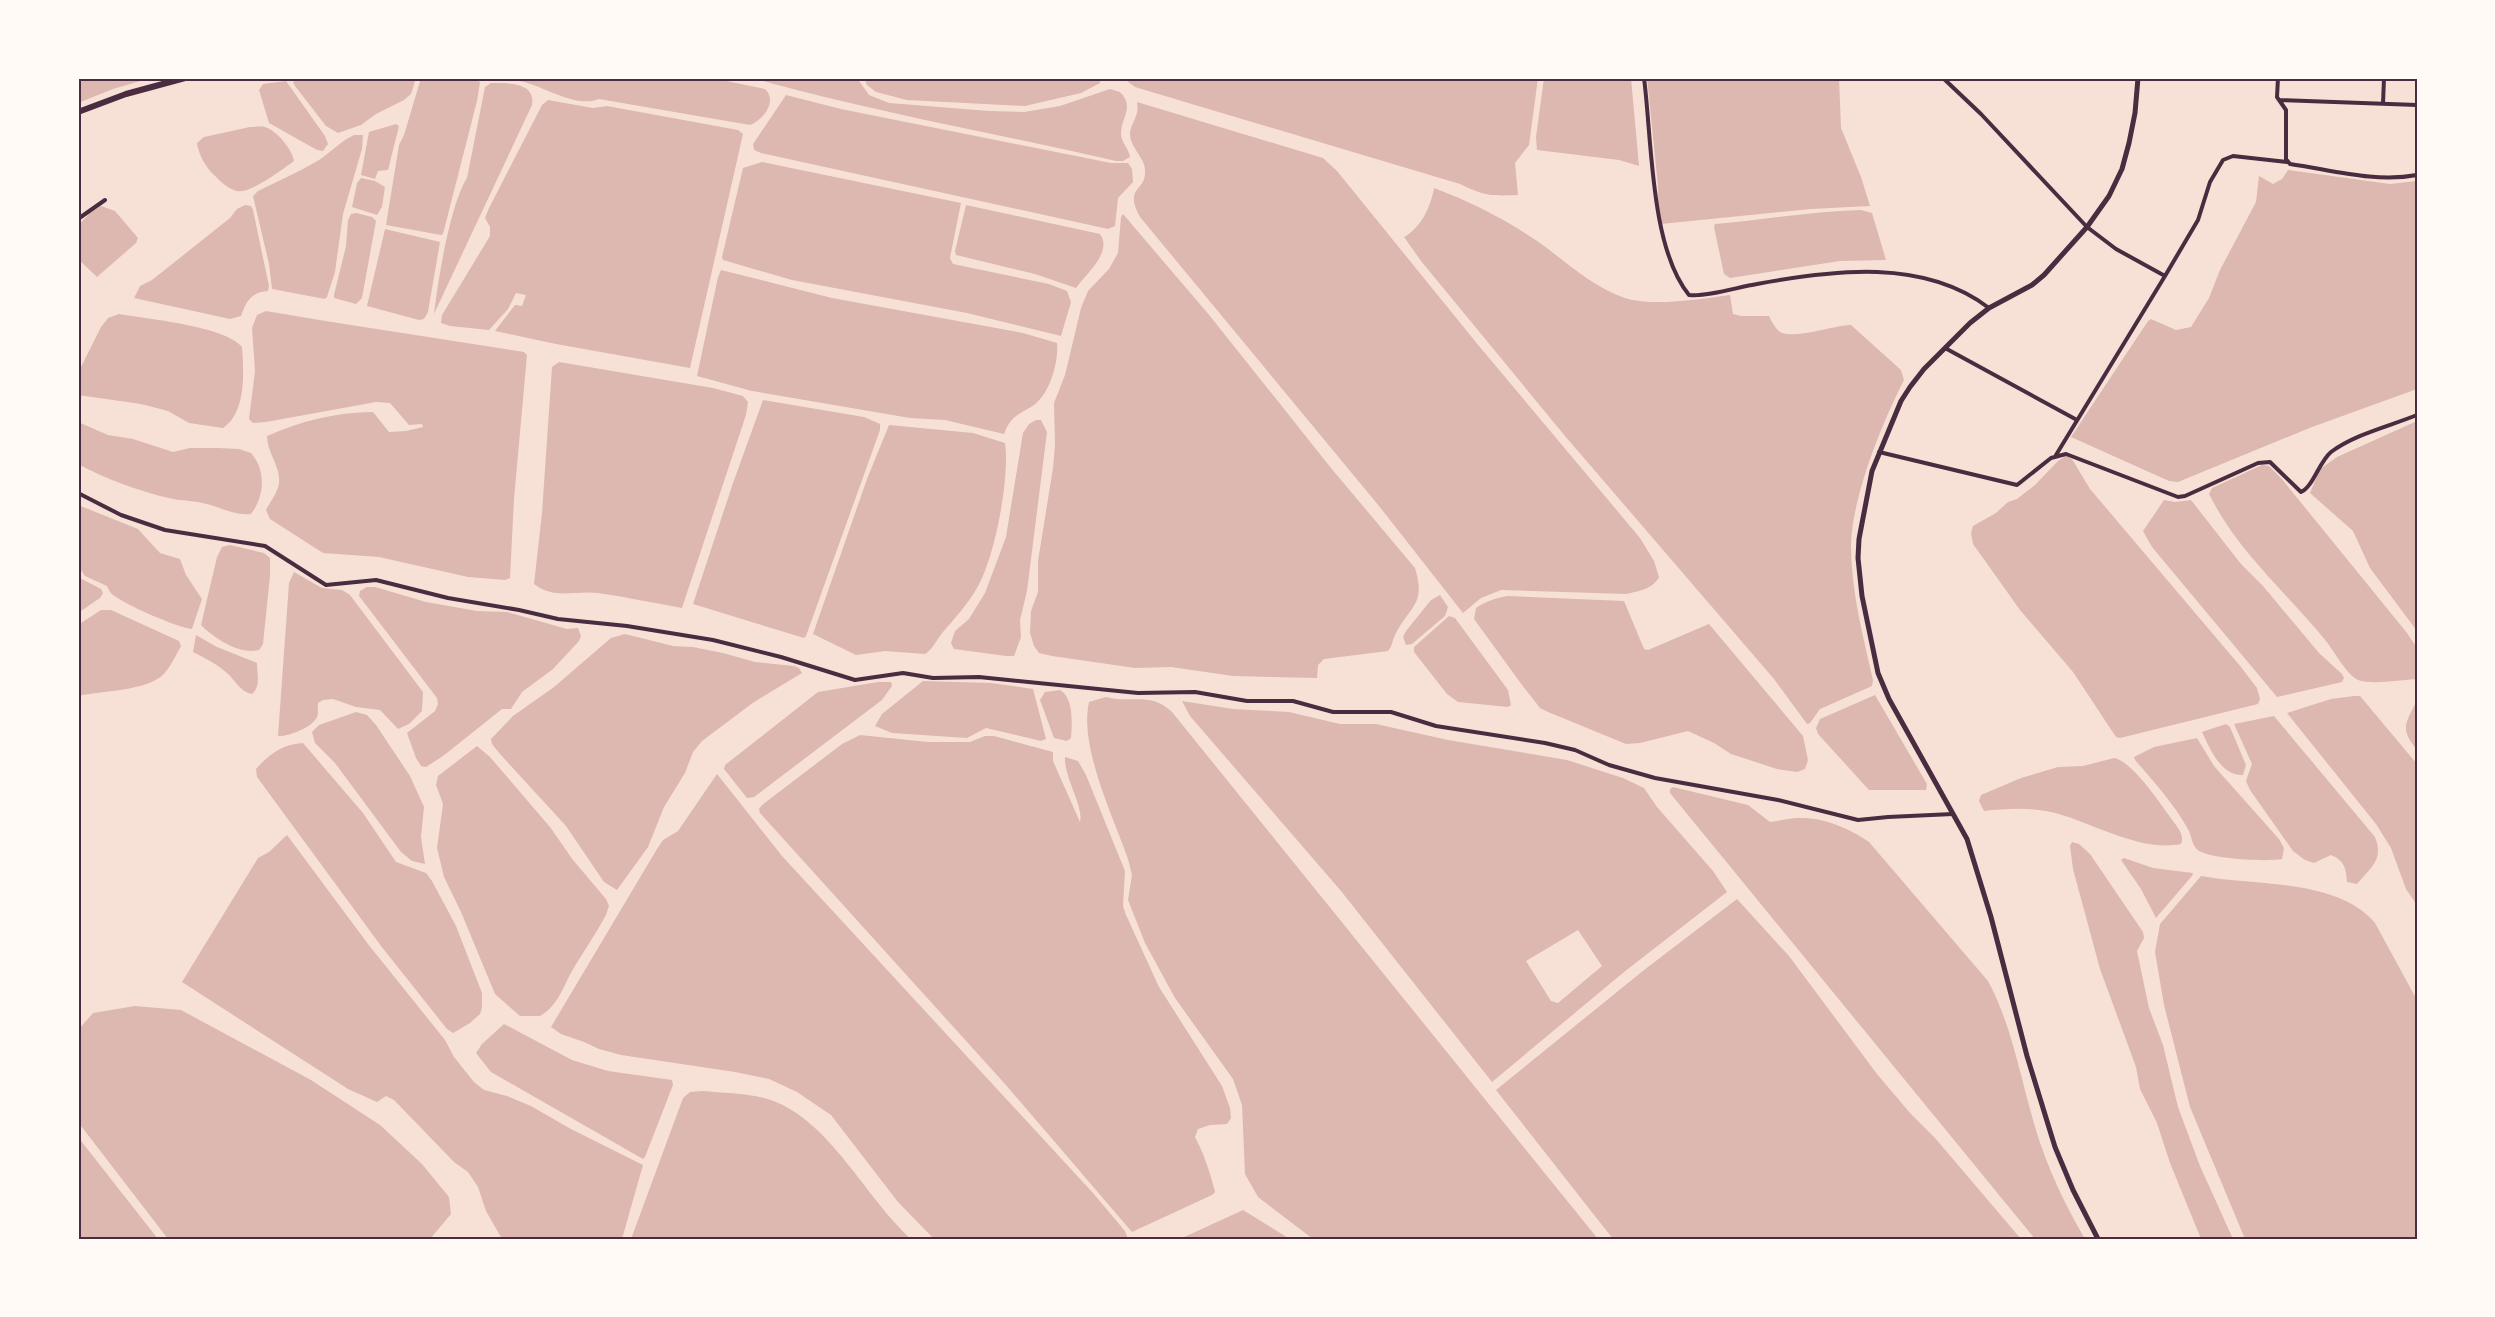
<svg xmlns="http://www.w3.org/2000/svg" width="2495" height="1317" font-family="'PT Sans',sans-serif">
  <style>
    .water { fill: #dcb8b0; fill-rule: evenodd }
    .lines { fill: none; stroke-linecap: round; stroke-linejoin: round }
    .minor { stroke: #4a2c40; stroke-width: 4 }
    .tertiary { stroke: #4a2c40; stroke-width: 5 }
    .secondary { stroke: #4a2c40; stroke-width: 6 }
    .neatline { fill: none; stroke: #4a2c40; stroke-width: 2 }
  </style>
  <rect width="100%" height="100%" fill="#f7e1d7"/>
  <path class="water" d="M78 78H151L113 89 78 103Z
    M300 78H416L411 94 404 100 376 114 361 125 338 133 326 126 295 86 293 82Z
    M421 78H473L480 82 477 101 443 234 441 235 386 225 399 145 404 135Z
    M500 78H712L765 89C778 101 763 120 750 125L599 99C576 108 547 88 524 82 516 80 508 79 500 78Z
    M752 78H857L869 95 889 103 989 111 1024 112 1060 106 1110 89 1120 92C1135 107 1121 117 1121 134 1121 142 1129 149 1130 157L1123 161H1116C995 133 872 112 752 78Z
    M864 78H1100V83L1081 93 1025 106 907 100 876 92 867 85Z
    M1123 78H1538L1529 145 1515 163 1518 195C1490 196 1485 196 1460 184L1135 87Z
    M1544 78H1631L1639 166 1619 160 1537 150 1536 137Z
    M1647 78H1839L1841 128 1861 177 1870 206 1811 209 1661 224 1658 220V186Z
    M286 81 325 136 328 144 323 151 317 150 269 123 259 90 263 84Z
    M491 83C508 83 536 82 532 105L434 314C438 280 450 205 467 178L485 87Z
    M786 95 841 109 1111 163H1128L1132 169 1133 182 1118 198 1115 226 1108 229 761 153 754 150 753 144Z
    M548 100 593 108 607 106 738 130 743 134 690 368 556 344 495 331 515 305 522 306 526 295 516 293 508 309 489 330 450 326 441 323 442 315 490 236V227L485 218 489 208 542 105Z
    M1137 102 1323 158 1337 171 1479 346 1640 538 1654 561 1659 577C1653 589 1639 591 1626 594L1501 590 1481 598 1463 613 1379 506 1140 217C1123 185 1147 193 1145 169 1144 157 1130 147 1130 134 1130 123 1140 117 1137 102Z
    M396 124 399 126 388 170 378 171 375 179 361 175 369 132Z
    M250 127C255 127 261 126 265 127 277 131 292 149 294 161 283 169 250 194 237 191 228 189 220 181 214 175 206 168 198 153 197 143L204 137Z
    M354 135H363L362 149 343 214 335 272 327 297 325 299 272 289 269 264 253 196 258 191C278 181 299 172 319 160 331 152 341 141 354 135Z
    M762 162 961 203 950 258 953 264 1049 284 1067 291 1071 302 1061 336 967 313 792 280 723 260 722 257 743 168Z
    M2288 170 2390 184 2417 181V389L2312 427 2178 482 2169 481 2071 437 2148 321 2151 319 2176 330 2191 327 2209 298 2220 270 2256 202 2259 176 2273 184 2282 179Z
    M361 178 375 181 385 187 382 207 377 215 352 207 357 183Z
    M1434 188C1471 202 1507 220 1540 243 1566 262 1593 287 1625 298 1653 307 1701 299 1730 295L1733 314 1741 316H1769C1772 322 1775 328 1780 332 1792 340 1835 325 1851 325L1901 370 1904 380C1882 423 1852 497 1851 545 1851 591 1863 636 1873 680L1872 686 1820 709 1810 723 1807 724 1774 679 1565 436 1421 261 1404 237C1421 228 1431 206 1434 188Z
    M245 205 251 206 253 210 269 286 268 291C252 292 246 301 241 316L230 319 134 298 140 286 152 280 230 218 237 209Z
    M966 205 1100 234C1113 252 1086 274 1076 288L1035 274 956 255 955 251Z
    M101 206 115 211 138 238 136 243 97 277 78 259V226L89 214Z
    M1861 210 1872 213 1886 260 1840 261 1730 278 1724 274 1714 227 1715 224C1764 220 1813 211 1861 210Z
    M356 213 372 217 376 221 362 298 356 304 334 298V295L346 246 348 220 351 214Z
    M1123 214 1210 316 1331 468 1415 568C1426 604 1411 605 1396 633 1392 640 1393 645 1388 651L1324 659 1318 665 1317 678 1233 676 1171 667 1135 668 1052 656 1039 653 1034 646 1030 633 1031 611 1038 592V561L1053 468 1055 445 1054 403 1065 375 1081 308 1088 291 1109 269 1118 253 1121 217Z
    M385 229 440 242 428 312 424 319 419 320 367 306Z
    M721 270 832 298 1023 333 1057 343C1059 361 1050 394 1034 405 1019 415 1011 415 1004 434L945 420 910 418 752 391 697 376 718 277Z
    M266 311C352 326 438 338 524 352L527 355 514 499 510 578 505 580 468 577 379 557 323 553 270 519 266 510C270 502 278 492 279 483 281 467 267 453 267 436 301 421 336 412 373 412L389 432 406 431 423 427 422 424 409 425 390 403 376 402 266 422 253 423 249 419 255 371 252 328 257 315Z
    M119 314C147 319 225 326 242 347 244 373 246 413 223 428L189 423 168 411 141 404 78 395V373L101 327 108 318Z
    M559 362 713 388 743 396 748 402 746 415 682 608C654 603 626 597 598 593 575 590 554 600 534 584L542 513 552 367Z
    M763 400 864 417 880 424V430L806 636 804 638 693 604 733 483Z
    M1036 420H1041L1047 432 1027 591 1020 620 1021 637 1014 656H1006L954 649 951 643 955 631 969 619 985 593 1006 537 1023 433 1029 424Z
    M2417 421V631L2370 568 2353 531 2310 493 2320 469 2337 457Z
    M78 422 108 435 133 439 173 452 190 448H218L239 449 251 453C266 470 265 496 251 514 233 516 219 506 202 503 191 500 180 501 169 498 138 491 106 479 78 464Z
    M889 425 973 433 1005 443C1010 477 995 558 977 588 968 604 954 619 943 632 937 639 933 649 925 654L885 651 856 655 813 634 867 479Z
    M2066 456 2072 459 2090 489 2241 667 2257 688 2260 699 2258 704 2120 738 2116 737 2073 672 2020 610 1973 544 1971 533 1973 526 1996 513 2008 502 2017 499 2035 485 2058 461Z
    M2262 465 2269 466 2281 478 2407 633 2417 648V679C2402 680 2371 685 2358 680 2347 675 2334 651 2326 641 2287 593 2237 551 2209 494L2212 488Z
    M2164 500 2175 502 2191 500 2241 564 2263 586 2319 653 2342 674 2344 678 2342 682 2277 697 2152 547 2143 531Z
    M78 505 138 529 160 553 180 559 186 575 202 599 192 629C178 628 123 604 112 594 110 593 108 588 107 586L85 576 78 566Z
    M230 545 264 553 270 558V576L263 644 259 650C239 655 214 638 201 625L217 557 222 547Z
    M294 572 322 588 342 590 350 595 423 692 422 711 409 724 398 729 380 710 356 707 333 699 323 700 318 703C317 707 319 713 317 717 313 727 288 737 278 736L289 583Z
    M78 577 101 589 103 593 100 598 78 613Z
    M367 587H375L426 602 477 611 507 612 567 629 578 628 581 636 579 641 553 669 522 692 511 709H502L443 756 426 767 421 766 416 758 407 733 435 711 438 704 437 698 359 596 360 591Z
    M1440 595 1448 607 1445 616 1412 644 1406 645 1403 637 1406 631 1431 600Z
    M1508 596 1624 601 1644 649 1648 650 1709 624 1803 736 1808 760 1805 769 1797 772 1777 769 1731 754 1714 743 1688 731 1640 743 1626 744 1548 712 1540 708 1522 685 1474 619 1476 608C1486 601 1496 598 1508 596Z
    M101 610H111L179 641 181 646C176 655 171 666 164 674 147 691 101 691 78 696V625Z
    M1449 616 1455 618 1508 690 1511 705 1508 707 1458 702 1447 694 1414 652V647Z
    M625 634 673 646 693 647 723 653 755 662 794 666 799 668 802 673 754 702 702 741 693 752 685 773 664 807 648 847 617 890 604 882 566 826 500 754 492 744 491 739 513 716 554 687 611 638Z
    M196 635 217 647 257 663C257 674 261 687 252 694 240 692 236 681 227 673 217 664 205 658 193 652Z
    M923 681 991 683 1033 689 1046 739 1041 741 986 728 967 738 892 733 875 726 882 714Z
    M878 682H891L892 686 882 700 754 797 747 798 724 769 725 765 818 692Z
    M1060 690C1074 698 1072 724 1071 738L1067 741 1054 738 1040 700 1045 692Z
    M1875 695 1927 784 1926 790H1869L1818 734 1816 728 1820 719Z
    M2354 696H2360L2417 764V905L2406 889 2391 848 2376 824 2287 713 2331 699Z
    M1106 697C1132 704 1150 691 1172 712L1598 1239H1313L1258 1197 1245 1174 1242 1105 1233 1079 1175 998 1145 943 1128 900 1132 875 1128 859C1113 816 1079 747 1089 702Z
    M2417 700V750C2399 728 2406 723 2417 700Z
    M1182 701 1233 709 1289 712 1340 724H1376L1448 740 1567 760 1623 778 1644 788 1657 807 1713 871 1727 892 1624 972 1492 1082 1341 891 1190 716ZM1578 930 1602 966 1558 1003 1551 1001 1526 961Z
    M356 712 367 715 376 725 410 776 424 807 421 837 425 864 412 861 401 852 335 763 315 743 312 732 319 725Z
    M2274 716 2375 837C2384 860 2371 867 2357 884L2347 882C2346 869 2345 861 2331 855L2314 863 2305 860 2293 851 2250 790 2246 781 2252 764 2234 724Z
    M2226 724 2230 727 2246 765 2243 775C2221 776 2210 749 2202 732Z
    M860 735 928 742H970L985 736H994L1053 752V761L1080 822C1084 806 1064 778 1065 757L1078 761 1086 775 1125 871 1123 906 1126 915 1159 987 1222 1086 1230 1108 1231 1118 1227 1124 1210 1125 1198 1129 1195 1137C1204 1154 1210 1172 1215 1192L1212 1195 1132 1232 1005 1084 760 813 759 809 762 805 842 744Z
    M2197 738 2214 766 2279 839 2284 848 2282 859C2266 862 2213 859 2199 851 2192 846 2192 838 2189 831 2175 805 2154 782 2135 760L2134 757 2154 747Z
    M303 743 363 813 396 862 426 873 432 881 456 926 482 993V1008L480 1014 470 1023 453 1033 447 1029 381 946 257 777 256 769C269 754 283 744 303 743Z
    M477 746 490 757 550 827 573 860 606 899 609 906 606 915C596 934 583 952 572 971 563 987 558 1006 540 1016H520L495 994 461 912 444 877 437 848 443 804 436 785 438 776Z
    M2114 758C2134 762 2163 808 2176 825 2180 831 2184 837 2181 844 2142 852 2096 825 2059 814 2035 807 2009 808 1984 811L1979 801 1981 795 2021 778 2058 767 2083 766Z
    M717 774 782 856 1093 1193 1125 1231 1128 1239H934L898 1202 831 1115 797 1092 769 1079 735 1072 621 1055 599 1049 584 1042 561 1034 551 1027 657 849 663 840 678 831Z
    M1673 787 1748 805 1770 822C1780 821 1789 818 1798 818 1823 817 1849 828 1869 842L1988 981C2012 1025 2021 1081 2036 1130 2047 1167 2065 1205 2085 1239H2035L1670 793V789Z
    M287 835 368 944 445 1040 454 1057 474 1082 484 1090 507 1096 531 1106 569 1128 643 1165 622 1239H502L486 1211 478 1187 468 1172 454 1162 394 1100 386 1096 377 1102 348 1089 182 982 258 858 269 852Z
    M2072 842 2079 844 2090 854 2143 932 2144 938 2137 951 2149 1008 2163 1045 2178 1107 2200 1166 2233 1239H2201L2170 1163 2157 1123 2140 1089 2136 1067 2100 969 2073 869 2070 846Z
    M2124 858 2153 868 2193 873 2192 876 2156 918 2141 889 2121 860Z
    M2201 876C2254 886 2337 878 2375 923L2417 1000V1239H2245L2190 1107 2164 1005 2155 952 2160 924Z
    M1737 899 1789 956 1877 1074 1910 1113 1935 1138 2021 1239H1613L1496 1090 1644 970Z
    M135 1006 181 1010 311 1080 380 1125 422 1164 449 1197 451 1214 430 1239H168L78 1122V1030L93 1013Z
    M504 1024 572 1060 608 1071 672 1080 673 1085 645 1157 643 1159 491 1072 476 1053 482 1044Z
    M702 1091C724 1093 749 1093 771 1100 830 1121 865 1197 911 1239H631L683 1098 690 1092Z
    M78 1137 158 1239H78Z
    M1243 1210 1290 1239H1180Z"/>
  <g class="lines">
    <path class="minor" d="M1644 78C1652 139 1650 247 1689 295 1708 297 1738 287 1757 284 1833 270 1924 258 1989 308
      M1943 78 1981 114 2087 227 2116 249 2165 276 2198 220 2210 182 2223 160 2233 156 2287 162
      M2278 78 2277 97 2286 110V159L2290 164C2332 170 2375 183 2417 175
      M2280 100 2417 105
      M2383 104 2384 78
      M78 219 105 200
      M1945 348 2077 420
      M1879 452 2017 485 2051 458 2066 454 2178 497 2185 496 2258 463 2270 462 2301 492C2313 487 2319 462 2331 452 2355 434 2390 426 2417 415
      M2056 455 2165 276
      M78 493 121 515 165 530 265 546 326 585 376 580 448 598 519 610 558 619 627 626 713 640 781 657 855 680 903 673 933 678 979 677 1138 693 1195 692 1247 701H1293L1333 712H1391L1436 726 1545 743 1575 750 1609 765 1655 778 1778 800 1858 820 1888 817 1953 814"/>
    <path class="tertiary" d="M2098 1239 2073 1190 2055 1147 2027 1056 1991 917 1967 839 1889 699 1878 673 1862 596 1858 558 1859 539 1872 471 1901 401 1910 387 1924 369 1970 323 1989 308 2032 285 2044 275 2087 227 2109 196 2122 169 2129 143 2135 113 2138 78"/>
    <path class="secondary" d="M78 112 126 94 185 78"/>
  </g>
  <rect width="2495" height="1317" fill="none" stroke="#fffaf5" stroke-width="159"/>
  <rect x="80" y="80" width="2336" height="1158" class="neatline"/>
</svg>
